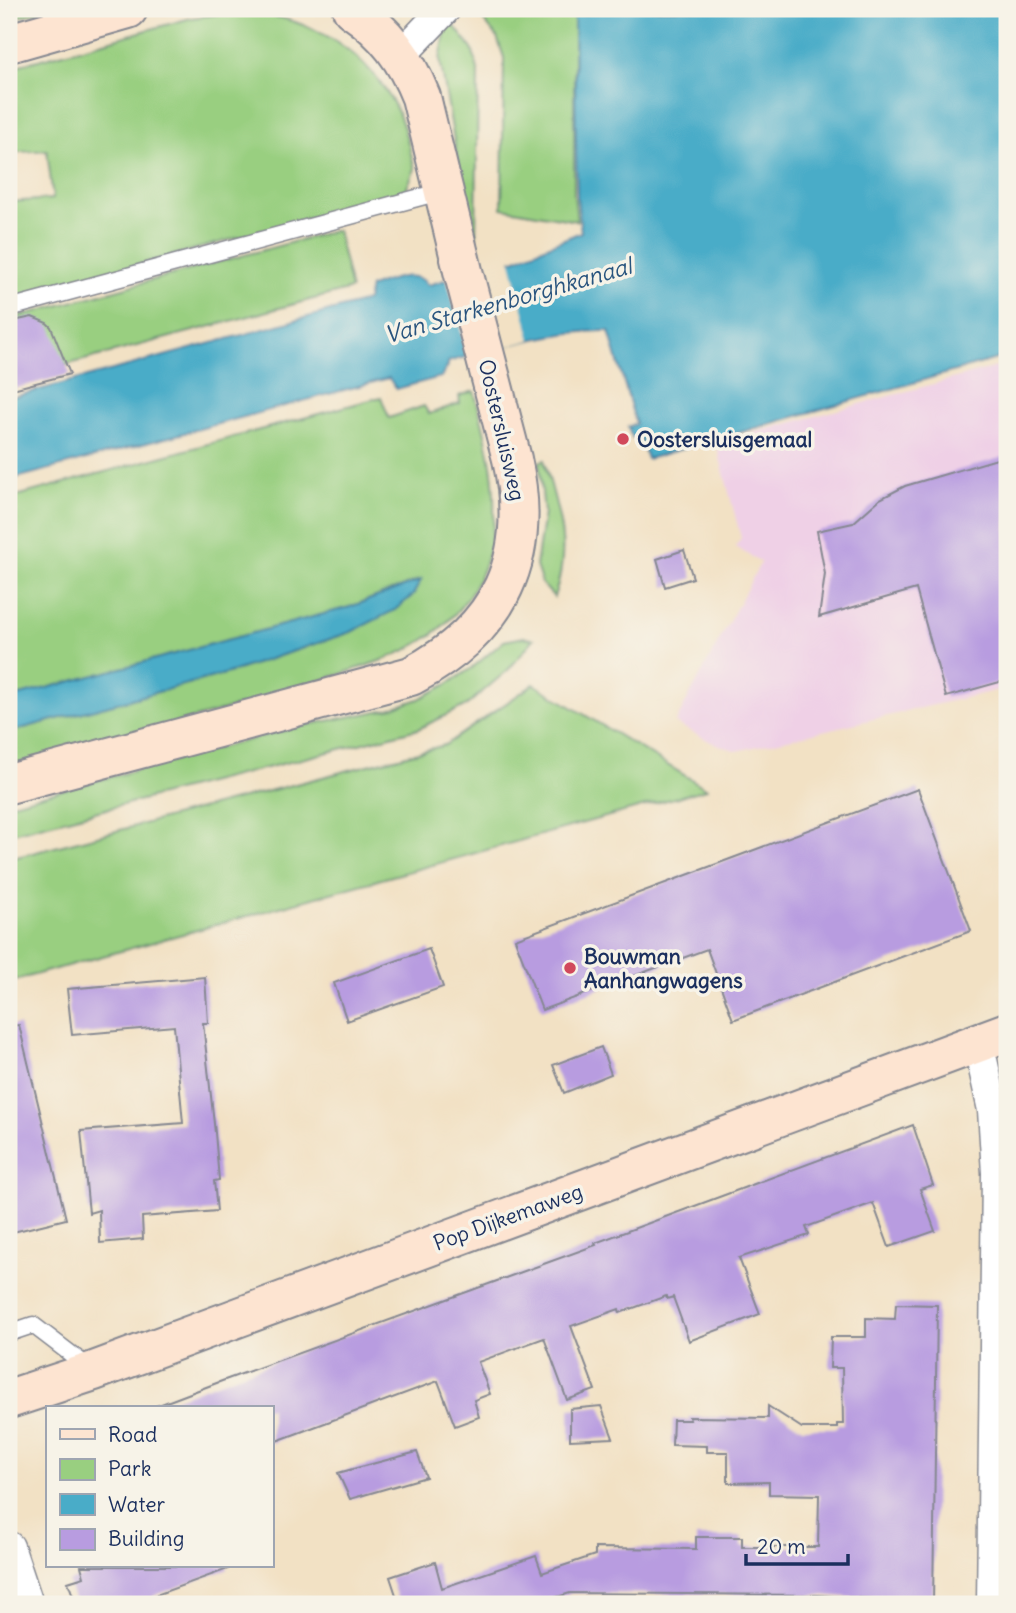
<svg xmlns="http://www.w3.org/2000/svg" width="1016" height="1613" font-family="Delius,sans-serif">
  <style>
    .built { fill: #efd0e6 }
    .green { fill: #99cf80; stroke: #5a7f6f; stroke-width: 2 }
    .water { fill: #49acc8; stroke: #326e93; stroke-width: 2 }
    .pier { fill: #f2e1c4 }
    .building { fill: #b89ce0 }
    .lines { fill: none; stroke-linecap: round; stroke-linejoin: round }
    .lane-casing { stroke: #868891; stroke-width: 19 }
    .street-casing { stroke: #868891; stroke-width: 33 }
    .secondary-casing { stroke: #868891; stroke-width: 42 }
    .lane { stroke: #fff; stroke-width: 16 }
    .street { stroke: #fff; stroke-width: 30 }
    .secondary { stroke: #fde4d1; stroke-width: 38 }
    .poi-dot { fill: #d1495b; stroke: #f7f3e8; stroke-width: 2.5 }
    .labels { text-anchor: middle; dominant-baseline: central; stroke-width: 7; stroke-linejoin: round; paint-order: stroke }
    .street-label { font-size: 21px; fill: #1b2f5e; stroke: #f7f3e8 }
    .poi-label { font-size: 21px; font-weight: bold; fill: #1b2f5e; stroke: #f7f3e8; text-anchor: start }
    .water-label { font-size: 23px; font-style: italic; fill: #29547e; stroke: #f7f3e8 }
  </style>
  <rect width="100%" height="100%" fill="#f7f3e8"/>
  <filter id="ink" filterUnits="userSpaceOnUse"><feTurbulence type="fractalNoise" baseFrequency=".0143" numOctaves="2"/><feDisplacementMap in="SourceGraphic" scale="14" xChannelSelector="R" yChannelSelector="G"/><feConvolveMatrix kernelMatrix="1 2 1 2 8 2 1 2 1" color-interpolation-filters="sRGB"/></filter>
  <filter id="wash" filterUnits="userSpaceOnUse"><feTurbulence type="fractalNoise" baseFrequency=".00686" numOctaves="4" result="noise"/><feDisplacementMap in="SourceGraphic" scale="28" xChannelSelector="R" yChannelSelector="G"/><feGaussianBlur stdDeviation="1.57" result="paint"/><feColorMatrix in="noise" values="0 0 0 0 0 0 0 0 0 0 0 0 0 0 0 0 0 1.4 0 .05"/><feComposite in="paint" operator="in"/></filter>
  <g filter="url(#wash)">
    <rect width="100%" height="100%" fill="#f2e1c4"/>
    <path class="built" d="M1007 364V688L737 751 711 742 675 723 761 562 735 547 741 538 716 443Z"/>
    <path class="green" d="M9 9H47L9 20Z
      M482 9H609L574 17V195L577 221 502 208 504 58 497 37 481 17Z
      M242 11C312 18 366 48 398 112 406 130 410 151 415 169L405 192 9 300V202L53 199 47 150 9 153V68L191 18Z
      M452 23 472 49 478 70 476 238 471 239 440 59 445 33Z
      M337 230 351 289 9 380V319Z
      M474 391C491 451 507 520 479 578 467 603 447 625 424 640 394 659 358 668 325 679 222 714 114 738 9 766V732L228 673 351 632 419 580 350 607 9 698V498L381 397 389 418 424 406 429 414 460 403 459 396Z
      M544 460C558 512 572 545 554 597L542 584 536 566 544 513 539 462Z
      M524 637 534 639 509 669 467 705 418 729 9 834V804L301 726 389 709 419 699 446 685 472 668 504 641Z
      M534 684 707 789 9 982V859L445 745Z"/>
    <path class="water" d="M609 9H1007V356L647 459 640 437 632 438 628 427 636 424 609 331C552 330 502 347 448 362V366L441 377 396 389 389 378 9 480V398L367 301 370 287C387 282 414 267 428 285L514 260 581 232 577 198 574 16Z
      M421 580 413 595 395 610 351 632 228 673 9 732V698L350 607Z"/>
    <path class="pier" d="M510 258 531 340 468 357 446 276Z"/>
    <g id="blocks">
      <path class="building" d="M32 317 47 323 51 327 70 374 9 390V322Z
        M1007 456V680L946 697 916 589 819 617 825 574 817 531 853 523 880 499 905 486Z
        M684 550 693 578 665 587 657 559Z
        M918 789 971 931 733 1020 707 949 542 1010 515 939Z
        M429 949 443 987 347 1021 334 983Z
        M205 977 208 1023H203L215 1133 219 1180 214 1181 217 1211 142 1217 143 1239 100 1243 99 1210 89 1213 81 1131 183 1123 174 1026 72 1035 67 989Z
        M19 1025 66 1219 9 1233V1026Z
        M601 1047 611 1074 564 1093 553 1065Z
        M913 1125 933 1185 920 1189 935 1231 889 1247 873 1203 806 1227 809 1235 739 1258 760 1314 689 1341 673 1297 667 1299 666 1296 620 1313 619 1309 571 1326 595 1390 567 1400 544 1338 478 1362 490 1394 474 1400 479 1417 455 1426 438 1381 271 1443V1408H156V1406L222 1381 596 1245 595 1243Z
        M896 1304 937 1305 933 1604H874V1599L818 1595 570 1593 534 1604H399L390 1577 435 1562 442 1588 536 1556 542 1573 595 1555V1548L696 1549V1537H742V1547H818L819 1495 769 1494V1482L728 1483V1452H707V1446L672 1445 673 1420H690L689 1417 768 1418V1406L802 1428H837V1424H843L842 1368H830L831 1337H866V1318L895 1319Z
        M601 1406 613 1438 570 1440V1409Z
        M417 1452 426 1477 350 1499 338 1473Z
        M81 1566H227L228 1569 153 1596 156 1604H76L68 1582 84 1577Z"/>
    </g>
  </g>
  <g filter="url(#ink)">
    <use href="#blocks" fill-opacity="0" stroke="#868891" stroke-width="2"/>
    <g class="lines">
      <defs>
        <path id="lane" d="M9 308 443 191
          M9 1333 33 1325 92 1370"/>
        <path id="street" d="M401 55 445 9
          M978 1042 993 1110 997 1173 992 1604
          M9 1547 28 1604"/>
        <path id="secondary" d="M9 43 128 9
          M9 784 411 676C501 629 534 557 512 459L463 271 421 97C406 59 386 32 352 9
          M9 1399 94 1371 1007 1032"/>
      </defs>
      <use href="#lane" class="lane-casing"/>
      <use href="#street" class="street-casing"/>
      <use href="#secondary" class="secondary-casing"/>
      <use href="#lane" class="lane"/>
      <use href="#street" class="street"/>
      <use href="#secondary" class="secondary"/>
    </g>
  </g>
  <g class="poi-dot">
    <circle cx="623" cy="439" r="7"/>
    <circle cx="570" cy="968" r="7"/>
  </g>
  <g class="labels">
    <g class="street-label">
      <text transform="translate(502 430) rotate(77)">Oostersluisweg</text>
      <text transform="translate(508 1217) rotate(-20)">Pop Dijkemaweg</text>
    </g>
    <g class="poi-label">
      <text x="637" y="439">Oostersluisgemaal</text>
      <text x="584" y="956">Bouwman<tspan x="584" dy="24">Aanhangwagens</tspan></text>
    </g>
    <g class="water-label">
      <text transform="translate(508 300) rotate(-16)">Van Starkenborghkanaal</text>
    </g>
  </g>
  <rect width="1016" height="1613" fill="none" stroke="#f7f3e8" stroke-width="35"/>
  <rect x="46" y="1406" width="228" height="161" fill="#f7f3e8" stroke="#9fa5b1" stroke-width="2"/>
  <rect x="60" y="1429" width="35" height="10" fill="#fde4d1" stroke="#9fa5b1" stroke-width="2"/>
  <text x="108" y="1442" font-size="21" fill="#1b2f5e">Road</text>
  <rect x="60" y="1459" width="35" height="21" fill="#99cf80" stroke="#9fa5b1" stroke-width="2"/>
  <text x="108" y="1476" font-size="21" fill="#1b2f5e">Park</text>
  <rect x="60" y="1494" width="35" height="21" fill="#49acc8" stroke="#9fa5b1" stroke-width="2"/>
  <text x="108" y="1512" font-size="21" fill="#1b2f5e">Water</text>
  <rect x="60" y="1529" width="35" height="21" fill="#b89ce0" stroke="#9fa5b1" stroke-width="2"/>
  <text x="108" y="1546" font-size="21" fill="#1b2f5e">Building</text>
  <path d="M746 1554v10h102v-10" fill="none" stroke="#1b2f5e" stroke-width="3.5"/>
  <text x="757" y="1554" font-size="21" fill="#1b2f5e" stroke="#f7f3e8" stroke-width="5" paint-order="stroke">20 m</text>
</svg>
